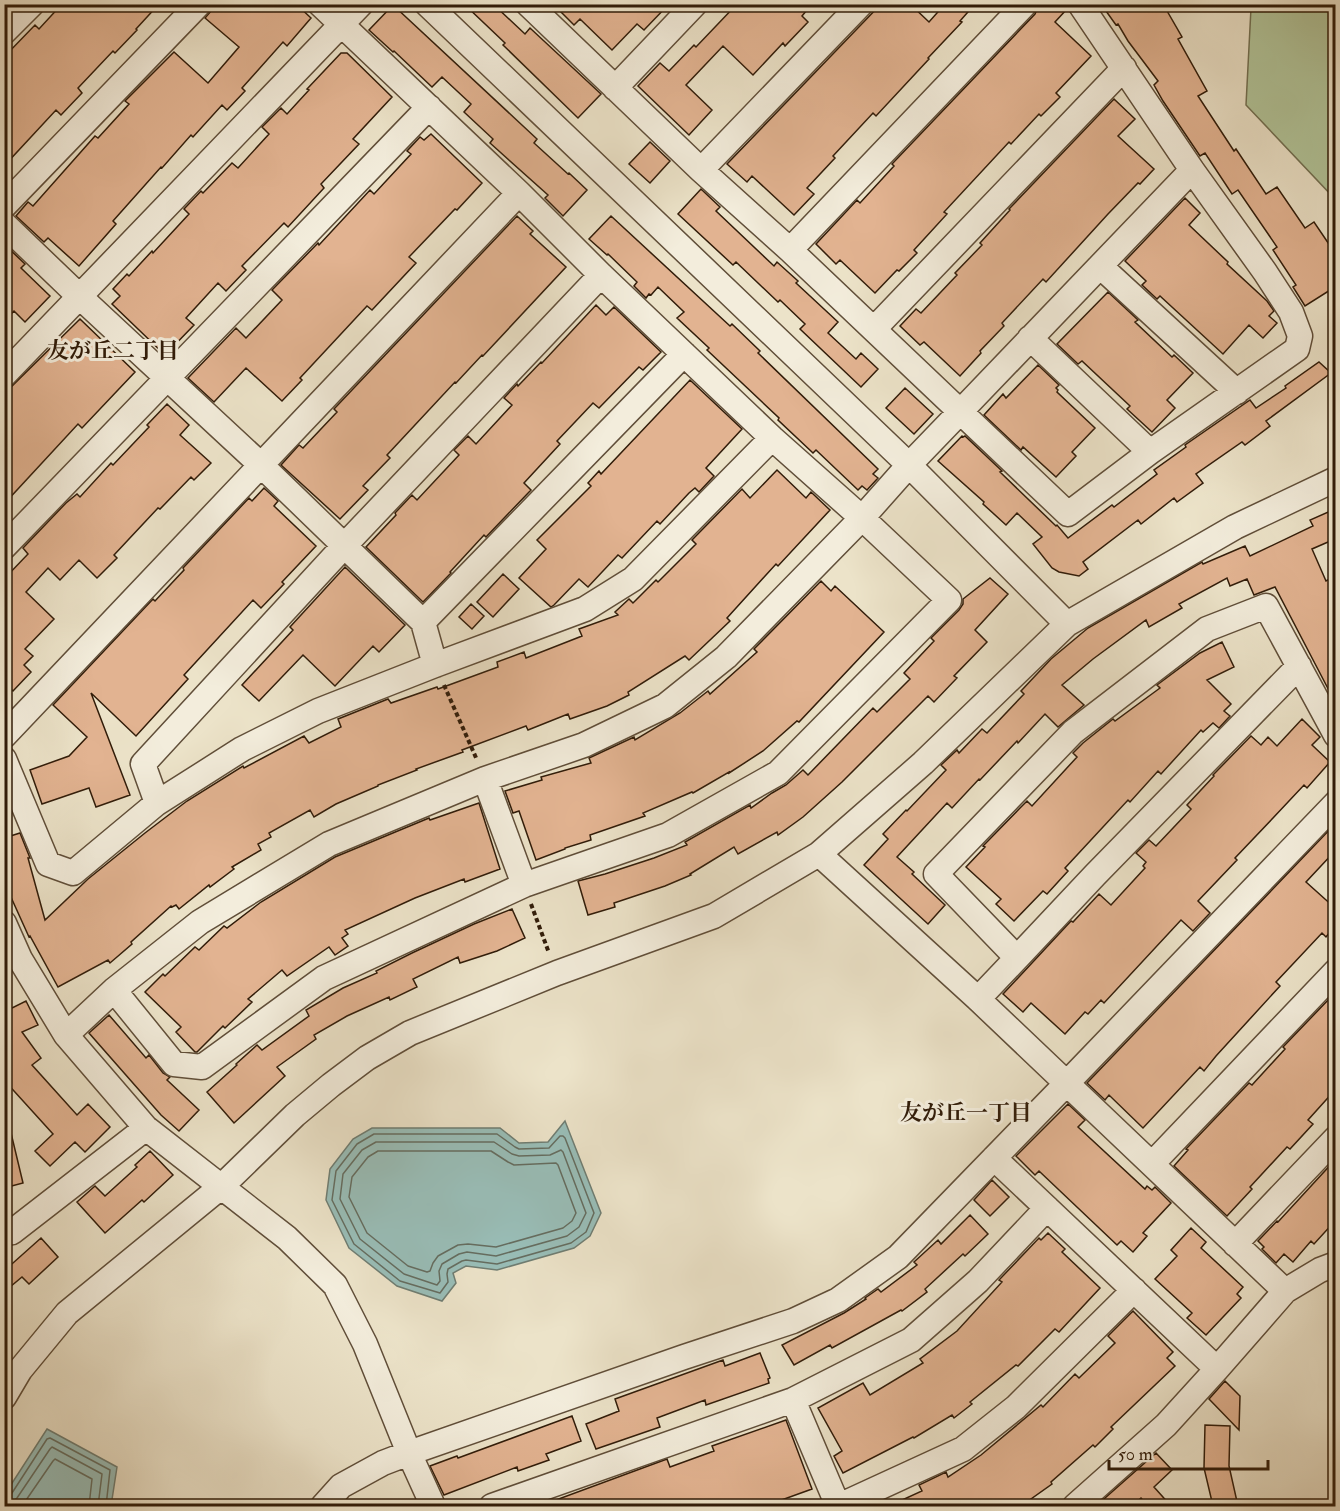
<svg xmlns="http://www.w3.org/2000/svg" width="1340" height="1511" font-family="'IM FELL Double Pica','Noto Serif JP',serif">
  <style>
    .green { fill: #b2c59a; stroke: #727052; stroke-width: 1.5 }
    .water { fill: #99beb8; stroke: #6f7d72; stroke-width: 1.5 }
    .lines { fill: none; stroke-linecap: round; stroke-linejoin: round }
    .shore { stroke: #656d60; stroke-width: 1.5 }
    .building { fill: #e2b391; stroke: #311c09; stroke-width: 1.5 }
    .minor-casing { stroke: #604e39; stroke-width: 27 }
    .path { stroke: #311c09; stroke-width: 4; stroke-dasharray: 4.5 3; stroke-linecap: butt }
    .minor { stroke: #f3eddc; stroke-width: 24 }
    .labels { text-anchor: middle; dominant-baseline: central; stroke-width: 6; stroke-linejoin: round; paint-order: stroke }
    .neighbourhood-label { font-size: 22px; font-weight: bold; fill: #311c09; stroke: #f3eddc }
  </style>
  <rect width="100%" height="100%" fill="#ece3c9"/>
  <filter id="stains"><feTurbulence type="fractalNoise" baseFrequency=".00333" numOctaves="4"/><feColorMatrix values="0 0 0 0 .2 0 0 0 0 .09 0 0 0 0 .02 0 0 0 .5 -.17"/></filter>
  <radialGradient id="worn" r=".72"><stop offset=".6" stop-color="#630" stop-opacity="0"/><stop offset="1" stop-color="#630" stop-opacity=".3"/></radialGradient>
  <path class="green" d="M1249 5H1335V199L1246 105 1251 8Z"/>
  <path class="water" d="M565 1121 601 1213 590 1236 574 1248 497 1270 466 1266 453 1273 456 1283 442 1301 397 1286 349 1248 326 1200 330 1169 353 1139 372 1128H500L519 1143 548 1142Z
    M47 1429 117 1467 111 1506H5V1494Z"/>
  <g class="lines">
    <path class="shore" d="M374 1134H497L515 1147 519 1149 549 1148 560 1136H563L565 1138 594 1213 586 1232 571 1243 497 1264 466 1260 462 1261 448 1269 447 1274 448 1282 440 1293 400 1281 354 1244 332 1200 336 1171 357 1144Z
      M376 1142H494L512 1154 519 1156 550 1155 561 1150 563 1152 586 1213 579 1227 567 1236 496 1256 467 1252 459 1254 442 1264 439 1271 440 1281 437 1285 404 1274 360 1239 340 1199 343 1174 362 1150Z
      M378 1151H491L508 1162 514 1165 556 1163 558 1165 576 1213 572 1221 563 1228 496 1247 468 1244 458 1245 438 1256 433 1263 430 1271 427 1272 408 1266 367 1233 349 1197 352 1177 368 1157Z
      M4 1496H9L12 1493 47 1439 50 1438 110 1470 106 1506
      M4 1503H11L17 1498 50 1449 52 1447 102 1474 98 1506
      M22 1506 53 1461 55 1459 92 1479 89 1506"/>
  </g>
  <path class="building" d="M62 4H159L136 29 137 30 115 53 113 51 78 88 82 93 61 115 56 110 4 166V57L35 25 39 29Z
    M217 4H296L311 18 287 46 283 42 242 88 245 91 227 110 222 105 193 137 191 135 162 168 161 167 113 221 116 224 79 266 48 238 44 242 16 216 28 202 33 206 95 136 98 138 129 104 125 101 174 52 208 83 239 47 205 18Z
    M464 4H493L525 34 530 28 601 94 578 118 503 45 505 43Z
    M553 4H669L644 30 637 24 612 50 580 19 574 25Z
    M737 4H812L802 16 808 22 785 46 783 43 753 75 723 46 686 85 712 110 689 135 638 86 660 63 669 71 694 45 696 47Z
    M881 4H910L929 22 945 4H975L960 21 962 22 928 58 929 59 876 116 873 113 833 156 835 158 807 188 814 194 794 215 752 176 747 182 727 164Z
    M1039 4H1066L1067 9 1055 22 1091 56 1056 93 1060 97 1041 116 1039 114 1011 144 1009 142 944 212 947 214 914 250 917 253 899 271 897 270 875 293 840 260 836 264 816 244 857 200 860 203 894 166 892 164 1035 14Z
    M1101 4H1163L1182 37 1178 39 1207 91 1198 96 1234 151 1236 149 1266 194 1277 187 1305 228 1314 222 1335 253V287L1305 306 1293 287 1296 285 1273 250 1277 247 1238 190 1232 194 1205 153 1200 156 1163 101 1154 85 1158 81 1128 41 1118 24 1116 25Z
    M393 5 537 139 534 143 568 174 569 173 587 190 563 216 545 198 548 195 490 143 493 139 464 112 471 104 442 77 432 87 394 51 393 52 369 30Z
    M341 53H347L392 97 353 139 359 144 321 184 324 188 288 227 284 223 242 266 246 270 226 291 218 283 186 318 194 325 165 355 112 304 120 296 113 289 127 274 129 276 152 251 153 253 189 214 184 209 201 191 203 193 232 163 238 168 269 134 262 127 281 108 287 114 309 90 307 89Z
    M1114 99 1135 119 1118 136 1154 169 1140 184 1138 183 1108 214 1046 282 1043 279 1002 323 1004 326 980 351 981 353 960 376 924 342 920 345 900 326 916 309 921 313 957 275 955 273 982 245 980 243 1010 210 1009 209Z
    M431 134 482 183 457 210 455 209 409 257 416 263 372 310 367 306 300 378 302 380 282 401 246 368 214 402 188 378 236 328 246 338 282 300 272 290 318 243 319 245 370 190 374 194 411 154 407 151 420 137 424 140Z
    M650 142 670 161 650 183 629 164Z
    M701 189 720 207 716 211 774 266 777 262 798 281 796 283 838 322 828 333 856 359 861 353 878 369 861 387 800 329 805 324 780 300 778 302 736 262 733 265 678 214Z
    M1185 198 1200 213 1189 225 1228 262 1227 264 1267 301 1274 311 1269 316 1277 323 1263 338 1249 325 1223 354 1160 296 1157 299 1142 285 1146 281 1125 261Z
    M517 216 533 231 530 234 566 267 483 356 482 355 456 383 455 382 387 455 390 458 363 486 368 490 340 519 281 465 299 445 303 448 337 412 334 409Z
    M611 216 730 326 732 324 760 351 758 353 878 469 873 474 878 478 867 490 862 486 858 490 816 450 813 453 778 420 779 418 707 350 709 348 677 318 684 312 658 287 651 295 649 294 646 298 634 286 637 282 608 254 607 255 589 239Z
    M4 244 25 264 21 268 50 296 25 322 14 311 4 321Z
    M1108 292 1138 320 1135 322 1172 357 1174 355 1193 373 1167 400 1175 408 1152 432 1127 409 1130 406 1082 361 1078 364 1057 344Z
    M596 305 606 315 614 307 661 352 643 370 639 367 599 408 593 403 557 441 560 444 524 483 531 490 486 537 484 535 450 572 451 573 423 602 366 547 396 515 395 513 412 495 417 500 459 455 454 450 468 436 476 444 512 405 504 398 517 384 518 386 541 362 542 363Z
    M80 319 135 372 82 428 78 424 4 504V394Z
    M1319 362 1331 373 1266 421 1270 426 1245 445 1242 442 1196 474 1203 483 1177 502 1174 498 1141 524 1138 520 1083 562 1088 569 1079 576 1059 572 1052 568 1033 544 1042 537 1017 513 1006 525 983 504 984 502 938 461 962 436 963 437 965 436 1002 471 1000 472 1056 526 1057 525 1068 538 1112 505 1114 507 1157 474 1154 470 1186 447 1185 445 1250 400 1256 408 1286 388 1285 386Z
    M1038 365 1059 385 1056 388 1058 390 1057 392 1095 428 1072 452 1076 456 1056 477 1023 447 1021 450 984 415 1003 394 1006 398Z
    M690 380 742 429 706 468 714 476 699 492 695 488 689 493 660 524 657 521 622 558 618 555 588 587 579 579 554 605 551 607 519 578 546 549 537 540 591 486 588 483 599 471 601 474Z
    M905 388 933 414 914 434 886 408Z
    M167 404 189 425 180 435 211 463 194 480 191 477 160 509 158 508 114 555 117 558 97 578 79 560 60 580 48 568 26 592 54 619 25 649 33 656 24 665 31 672 13 691 4 683V579L28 554 23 548 66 503 77 494 80 497 111 463 113 465 149 427 147 425Z
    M777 470 806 498 811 492 830 510 778 566 776 564 727 618 730 621 689 660 685 656 628 692 629 695 607 706 570 719 568 714 528 730 526 726 462 750 463 752 416 769 417 770 378 785V786L336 804 314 817 310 810 269 833 271 837 258 844 261 850 232 867 234 869 210 887 209 885 179 909 176 905 172 907 171 906 131 942 132 944 110 963 108 960 58 987 30 936 29 937 10 895 4 872V838L20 833 30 858H28L45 920 88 879 145 833 187 801 243 766 244 768 304 736 309 743 341 727 338 719 388 699 391 703 437 687 438 689 498 667 497 662 524 652 526 658 582 636 579 629 618 615 615 612 629 599 633 603 656 580 658 582 696 544 692 540 742 489 750 498Z
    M264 488 278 501 274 506 316 546 282 582 284 584 261 608 253 600 184 675 188 679 136 736 91 693 130 795 96 807 89 788 42 804 30 770 69 756 87 737 53 705 153 599 155 601 184 570 183 568 249 498 252 501Z
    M1335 509V539L1312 549 1326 581 1335 576V702L1275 587 1254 595 1247 579 1230 586 1227 578 1179 604 1182 608 1149 627 1146 620 1093 659 1062 685 1084 705 1058 727 1045 714 1018 743 1017 741 980 780 979 779 952 808 947 803 897 857 914 872 912 874 945 905 928 924 864 865 888 839 883 834 906 810 907 811 946 770 941 765 957 750 959 753 982 729 987 733 1024 694 1021 691 1051 659 1088 628 1202 562 1203 564 1245 546 1250 556 1313 526 1310 520Z
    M345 567 405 625 379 652 373 646 335 686 303 655 259 701 242 685 293 630 290 627Z
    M503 574 519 589 493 617 477 602Z
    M990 578 1008 594 975 630 987 642 954 676 957 678 934 702 928 696 842 782 803 817 778 835 777 832 738 854 734 847 690 874 691 875 665 886 614 903 615 907 588 915 578 881 605 874 654 858 687 845 685 842 750 805 751 808 772 793 786 785 803 770 808 775 873 708 877 712 910 679 904 673 934 641 931 638 959 610 963 604V599Z
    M821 581 831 591 835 586 884 632 799 722 797 721 763 751 729 773V772L693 793 692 792 643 813 645 816 590 835 591 840 565 848V849L536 860 519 811 513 813 505 791 542 780 541 777 591 763 589 758 634 737 635 740 680 713 708 691 710 694 757 652 754 649Z
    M471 604 484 616 472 629 459 617Z
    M1222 642 1234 667 1207 680 1231 704 1224 711 1230 716 1219 728 1213 723 1203 732 1201 730 1161 774 1158 771 1130 802 1128 800 1065 868 1068 871 1047 894 1043 891 1014 921 996 904 1001 899 966 867 985 847 983 846 1021 807 1027 801 1032 806 1077 757 1073 753 1083 743 1113 719 1115 721 1160 688 1157 685 1200 653Z
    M1302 719 1320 737 1312 745 1330 762 1307 788 1304 785 1273 818 1235 858 1237 860 1198 901 1210 913 1193 931 1181 920 1104 1003 1101 1000 1088 1014 1085 1012 1065 1034 1031 1003 1023 1012 1003 994 1071 921 1073 922 1099 894 1111 905 1145 868 1143 866 1146 862 1136 853 1149 840 1156 846 1191 809 1187 805 1214 776 1213 775 1251 736 1261 745 1268 737 1277 746Z
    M479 803 500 869 465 882 464 879 415 898 345 930 348 934 342 938 348 946 335 955 329 947 287 976 282 970 248 999 252 1002 225 1028 223 1026 197 1052H195L176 1032 181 1027 145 992 163 974 165 976 195 947 199 950 224 926 227 928 261 902 335 857 429 818 430 820Z
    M1335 824V851L1306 882 1335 908V926L1326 937 1322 933 1276 982 1280 986 1216 1056 1204 1071 1200 1067 1143 1128 1109 1095 1105 1100 1087 1083Z
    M512 909 525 938 497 951 460 963 458 957 413 979 417 987 390 1000 389 997 347 1016 314 1035 316 1039 277 1067 285 1076 234 1123 207 1092 237 1065 236 1064 257 1045 262 1050 309 1016 306 1010 343 988 377 973 376 971 412 953 474 924Z
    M1329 999 1335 1005V1090L1308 1120 1313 1124 1290 1149 1287 1147 1250 1187 1252 1189 1227 1216 1174 1166 1188 1150 1186 1149 1249 1083 1252 1085 1285 1049 1283 1047Z
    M26 1001 38 1025 22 1032 41 1058 32 1065 77 1115 88 1104 110 1127 85 1152 75 1142 50 1166 35 1151 53 1134 4 1080V1008L6 1011Z
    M109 1015 146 1058 149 1055 163 1073 170 1077 167 1080 199 1110 179 1131 161 1115 89 1033Z
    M1068 1104 1085 1120 1078 1127 1145 1189 1147 1186 1152 1190 1155 1187 1171 1203 1143 1233 1147 1236 1133 1252 1121 1241 1117 1245 1039 1171 1035 1175 1016 1156Z
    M11 1133 23 1183 4 1188V1134Z
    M150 1151 173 1175 144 1202 142 1200 105 1233 77 1202 95 1186 105 1196 137 1167 135 1165Z
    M1335 1160V1221L1314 1244 1311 1241 1293 1262 1284 1254 1276 1263 1262 1249 1264 1247 1258 1241 1277 1221 1278 1222Z
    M992 1180 1009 1197 990 1216 974 1200Z
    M970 1215 988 1234 965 1256 963 1254 925 1289 927 1292 902 1311 901 1310 832 1348 830 1345 794 1365 782 1345 844 1313 866 1299 865 1298 878 1289 881 1292 917 1265 914 1262 938 1240 941 1244Z
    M1191 1228 1206 1242 1201 1248 1243 1287 1237 1294 1241 1298 1206 1335 1187 1318 1192 1313 1155 1279 1177 1256 1171 1250Z
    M1048 1233 1065 1249 1062 1252 1100 1288 1059 1332 1055 1329 1018 1366 1016 1365 970 1402 972 1404 954 1418 952 1415 914 1438 913 1437 843 1473 834 1456 842 1451 818 1408 863 1383 870 1395 923 1363 920 1359 957 1331 1002 1282 999 1280 1039 1238 1041 1240Z
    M41 1238 58 1257 29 1284 22 1277 4 1292V1271Z
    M1133 1311 1173 1352 1167 1358 1175 1366 1111 1427 1113 1429 1095 1447 1093 1445 1051 1482 1052 1484 1021 1506H889L922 1491 919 1485 946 1472 948 1477 981 1455 1041 1405 1043 1407 1075 1374 1079 1378 1115 1343 1108 1336Z
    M760 1353 770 1378 768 1379 769 1383 706 1405 705 1400 657 1418 660 1427 596 1449 586 1424 619 1411 615 1399 723 1360 725 1366Z
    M1225 1381 1240 1396 1239 1430 1209 1399Z
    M572 1416 581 1441 546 1454 549 1460 518 1471 517 1467 444 1495 430 1466 457 1456 458 1458Z
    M786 1420 812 1489 765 1506H545V1504L667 1459 670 1467 714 1451 712 1446Z
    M1205 1425 1230 1426 1229 1466 1238 1506H1213L1204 1468Z
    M1156 1453 1172 1470 1154 1487 1171 1506H1148L1141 1498 1132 1506H1096Z"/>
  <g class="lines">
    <defs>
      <path id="minor" d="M427 4 909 465 1067 624
        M528 4 701 170 790 250 1068 514 1150 452 1297 349 1300 336 1291 312 1265 272 1192 170 1080 4
        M4 32 32 4
        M615 88 695 4
        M701 170 861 4
        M4 206 199 4
        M4 224 80 297 261 465 423 622 435 665
        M790 250 1025 4
        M1100 266 1237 392
        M874 329 1124 68
        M1030 338 1150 452
        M4 375 361 4
        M4 547 429 107
        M423 622 684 354
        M4 736 519 193
        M4 759 48 864 73 873 157 803 242 749 318 711 435 665 585 609 633 579 772 438
        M485 779 524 885
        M157 803 143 764 344 546 601 275
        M819 854 978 999 1285 1291
        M4 923 20 959 66 1035
        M1017 958 1095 875 1299 666
        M114 990 174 1064 202 1067 324 978 524 885 668 835 778 773 949 600 862 518 772 438 601 275 519 193 320 4
        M978 999 1017 958 936 874 1073 732 1207 629 1266 606 1336 735
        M994 1158 1217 1369
        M1152 1164 1336 971
        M4 1228 12 1232 146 1128
        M1235 1244 1336 1138
        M4 1397 20 1370 67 1313 222 1186 295 1115 331 1085 367 1058 410 1033 557 973 714 916 819 854 923 763 1067 624 1235 527 1336 479
        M793 1400 838 1506
        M323 1506 341 1486 383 1463 409 1453 684 1357 793 1321 838 1300 898 1257 1066 1084 1336 803
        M433 1506 409 1453 365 1344 335 1285 287 1238 146 1128 66 1035 114 990 200 922 329 844 485 779 584 745 665 706 726 657 862 518 909 465 961 411 1192 170
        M492 1506 793 1400 911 1340 978 1281 1047 1208
        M839 1506 963 1449 1016 1407 1134 1290
        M1075 1506 1166 1425 1217 1369 1285 1291 1320 1270 1336 1264"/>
    </defs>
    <use href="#minor" class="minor-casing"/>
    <path class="path" d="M444 685 477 760
      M531 904 549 953"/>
    <use href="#minor" class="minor"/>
  </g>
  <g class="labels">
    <g class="neighbourhood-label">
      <text x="113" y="351">友が丘二丁目</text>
      <text x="966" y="1113">友が丘一丁目</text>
    </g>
  </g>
  <rect width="1340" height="1511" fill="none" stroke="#ece3c9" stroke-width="24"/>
  <rect x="6" y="6" width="1328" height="1499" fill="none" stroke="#311c09" stroke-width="3"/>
  <rect x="12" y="12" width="1316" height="1487" fill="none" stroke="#311c09" stroke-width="1.5"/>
  <path d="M1109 1460v9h159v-9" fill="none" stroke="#311c09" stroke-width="3"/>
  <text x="1118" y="1460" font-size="18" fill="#311c09" stroke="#f3eddc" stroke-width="4.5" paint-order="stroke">50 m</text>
  <rect width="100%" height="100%" filter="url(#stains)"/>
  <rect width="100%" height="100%" fill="url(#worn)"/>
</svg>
